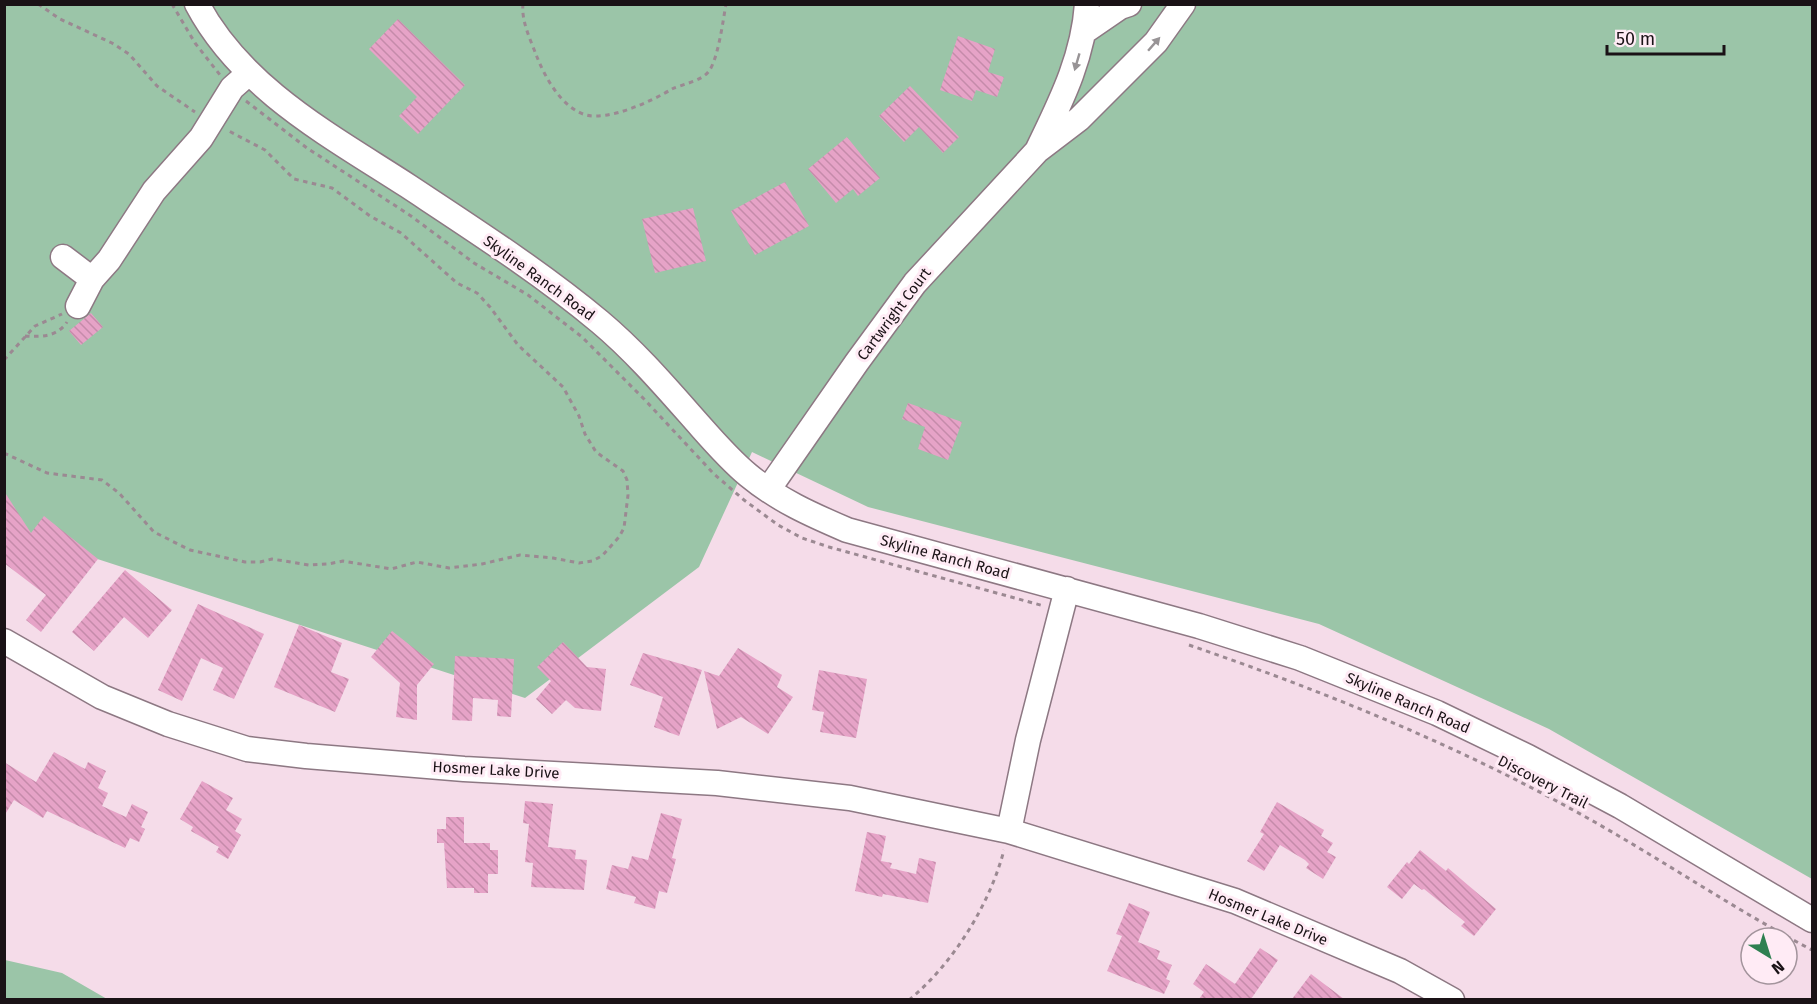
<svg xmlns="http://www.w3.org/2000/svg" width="1817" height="1004" font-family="'Fira Sans',sans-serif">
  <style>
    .grass { fill: #9bc5a8 }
    .building { fill: url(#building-back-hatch) }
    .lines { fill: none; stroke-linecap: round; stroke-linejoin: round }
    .minor-casing { stroke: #8d7883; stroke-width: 27 }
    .path { stroke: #9b8992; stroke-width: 3; stroke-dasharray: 4.5 4.5; stroke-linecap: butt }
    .minor { stroke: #fff; stroke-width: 24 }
    .oneway { fill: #989496 }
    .labels { text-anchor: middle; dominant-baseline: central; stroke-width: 6; stroke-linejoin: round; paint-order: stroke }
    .street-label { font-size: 15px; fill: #1a1216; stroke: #ffebf5 }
  </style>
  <defs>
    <pattern id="building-back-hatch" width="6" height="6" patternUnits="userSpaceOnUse" patternTransform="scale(1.5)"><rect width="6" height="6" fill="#e6a3c7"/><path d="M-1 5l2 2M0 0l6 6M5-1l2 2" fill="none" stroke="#c58baa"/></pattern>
  </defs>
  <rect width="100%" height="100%" fill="#f5dce9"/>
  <path class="grass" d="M5 5H1812V879L1549 729 1319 624 868 507 752 452 699 567 525 698 5 529Z
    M5 960 62 973 107 999H5Z"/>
  <path class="building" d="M398 19 465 85 418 134 399 116 417 97 369 49Z
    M958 36 995 49 988 72 1004 77 997 97 976 90 972 101 940 90Z
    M910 86 959 137 943 153 919 127 904 142 879 116Z
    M847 137 880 178 858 196 853 189 836 203 808 169Z
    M785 182 809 226 755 255 731 211Z
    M693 208 706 261 655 273 642 219Z
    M91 313 103 327 81 345 69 331Z
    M908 403 962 422 948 460 918 449 925 427 902 419Z
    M4 491 31 533 44 516 98 559 41 632 26 620 46 595 4 563Z
    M125 570 172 610 148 638 124 617 94 651 72 632Z
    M198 604 264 634 234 699 213 690 223 668 201 658 182 701 158 690Z
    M299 625 342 643 331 672 349 679 335 712 274 687Z
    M392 631 434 664 417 685V720L396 717 400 683 371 657Z
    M563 642 587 667 606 669 601 711 575 708 566 700 552 714 536 699 551 681 537 667Z
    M738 648 782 675 777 687 793 697 768 734 741 717 717 729 704 671 719 676Z
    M643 653 702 670 679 736 654 727 663 697 630 685Z
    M455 656 514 659 511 717 497 716 498 700 473 698 472 721 452 720Z
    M819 670 867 679 856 738 820 732 824 712 812 710Z
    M54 752 85 769 88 762 106 771 98 788 108 793 102 806 126 817 132 804 148 812 141 827 145 829 139 842 130 838 125 848 47 811 43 818 14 800 4 816V762L36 782Z
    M202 781 233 798 226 810 242 819 235 831 241 835 228 859 216 852 219 847 191 831 193 827 180 819Z
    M525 801 553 804 548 847 576 850 575 859 587 860 584 890 531 887 533 863 525 862 529 824 523 823Z
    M1277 802 1324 830 1321 836 1333 843 1327 852 1336 857 1323 879 1306 868 1309 864 1305 860 1280 845 1264 871 1247 861 1264 834 1260 832Z
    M661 813 682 819 672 858 676 859 667 893 659 891 655 909 634 903 636 897 606 889 612 865 628 869 632 856 648 860Z
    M446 817H464V843H490V850H498V874H488V893H474V888H447L444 843H437V829H446Z
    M867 832 886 836 881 861 892 863 890 868 916 874 919 858 936 862 928 903 883 894 882 897 855 891Z
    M1420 850 1446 871 1448 868 1496 909 1474 936 1461 926 1465 922 1424 889 1422 890 1414 884 1402 899 1387 887 1407 862 1409 864Z
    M1129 903 1150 912 1138 942 1160 951 1157 959 1172 965 1166 979 1170 981 1164 994 1107 971 1122 936 1116 934Z
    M1260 948 1278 960 1251 999H1199L1204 992 1193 984 1206 964 1235 984Z
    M1311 974 1344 999H1292Z"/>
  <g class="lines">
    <defs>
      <path id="minor" d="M197 4C242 89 331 136 408 186 473 229 540 272 600 322 637 353 669 391 701 427 716 444 731 461 748 475 778 500 812 515 847 530L1199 626 1300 658 1437 713 1528 757 1620 806 1812 920
        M1087 4C1083 59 1060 103 1037 151L1079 119 1156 42 1183 4
        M1085 31 1120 7 1129 4
        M63 257 92 279
        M78 306 92 279 109 260 154 191 201 138 232 88 249 73
        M768 490 857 362 915 283 1037 151
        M4 641 102 697 168 724 247 749 306 756 464 769 717 783 850 798 1009 831 1028 740 1067 589
        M1009 831 1235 901 1400 971 1452 1000"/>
    </defs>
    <use href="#minor" class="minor-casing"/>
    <path class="path" d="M38 4 60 19 112 43 129 54 157 86 195 112
      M172 4 195 43 220 75
      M523 4C521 21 531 41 537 57 546 79 562 108 586 115 609 121 652 101 672 89 683 84 702 81 709 71 718 59 723 21 726 4
      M246 101 307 148 411 216 474 263 528 295 582 337 644 399 714 474 744 500 778 525 802 538 829 547 1044 606
      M25 336C41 337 57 337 67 322
      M4 360 35 326 62 314
      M4 453 47 473 102 480 119 493 154 532 190 550 245 562H260L272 559 309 565 328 564 343 561 391 569 417 562 449 568 482 564 520 555 553 558 579 563 592 561 602 556 619 537 624 528 628 495 627 480 623 471 596 452 585 434 579 416 563 387 518 345 490 307 477 293 457 283 401 233 370 216 332 188 294 179 265 150 227 130
      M1189 645C1320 690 1452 743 1573 810 1654 854 1730 907 1812 950
      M909 1000C953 964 990 904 1004 850"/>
    <use href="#minor" class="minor"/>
  </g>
  <defs><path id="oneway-solid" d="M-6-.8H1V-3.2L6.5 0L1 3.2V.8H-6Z" transform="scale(1.5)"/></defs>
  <g class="oneway">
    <use href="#oneway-solid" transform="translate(1154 44) rotate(-49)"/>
    <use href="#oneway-solid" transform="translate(1077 62) rotate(106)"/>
  </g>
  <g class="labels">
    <g class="street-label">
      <text transform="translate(539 278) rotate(36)">Skyline Ranch Road</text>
      <text transform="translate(894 314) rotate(-53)">Cartwright Court</text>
      <text transform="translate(945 557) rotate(15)">Skyline Ranch Road</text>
      <text transform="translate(1408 703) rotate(23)">Skyline Ranch Road</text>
      <text transform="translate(496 770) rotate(3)">Hosmer Lake Drive</text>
      <text transform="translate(1543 782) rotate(27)">Discovery Trail</text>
      <text transform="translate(1268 917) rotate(22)">Hosmer Lake Drive</text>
    </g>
  </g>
  <rect width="1817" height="1004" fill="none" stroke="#1a1216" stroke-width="12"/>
  <g transform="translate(1769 956) rotate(142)"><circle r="28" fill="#ffebf5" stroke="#a3949c" stroke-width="1.5"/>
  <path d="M0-4.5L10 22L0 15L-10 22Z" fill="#2f8051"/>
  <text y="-9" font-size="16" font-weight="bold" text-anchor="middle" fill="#1a1216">N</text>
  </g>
  <path d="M1607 45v9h117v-9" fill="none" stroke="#1a1216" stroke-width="3"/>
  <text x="1616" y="45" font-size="18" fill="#1a1216" stroke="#ffebf5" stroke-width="4.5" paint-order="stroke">50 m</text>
</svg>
